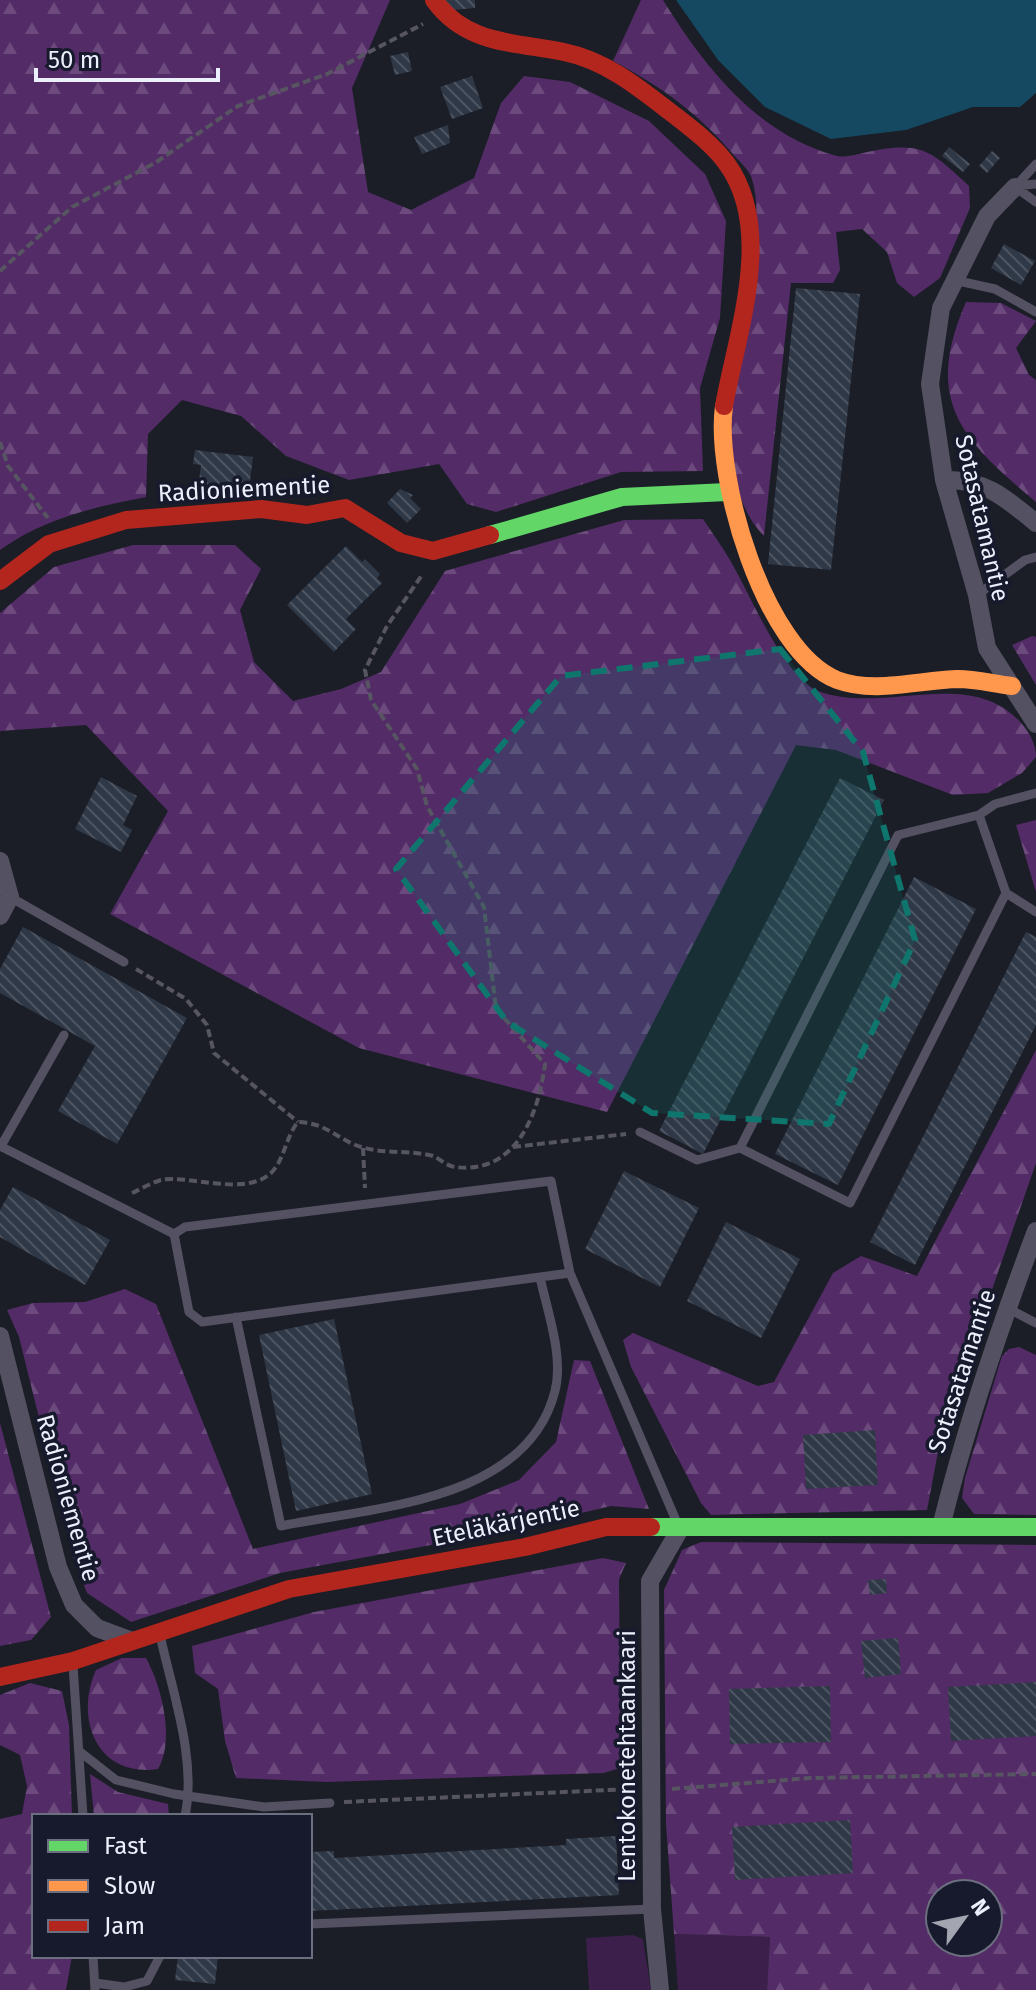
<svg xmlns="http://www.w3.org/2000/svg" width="1036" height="1990" font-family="'Fira Sans',sans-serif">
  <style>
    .grass { fill: #3d1f4c }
    .forest { fill: url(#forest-firs); fill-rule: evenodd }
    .water { fill: #154861 }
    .building { fill: url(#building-back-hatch) }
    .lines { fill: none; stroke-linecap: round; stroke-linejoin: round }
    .path { stroke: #565561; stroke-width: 4; stroke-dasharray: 8 4; stroke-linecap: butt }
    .lane { stroke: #545162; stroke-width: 9 }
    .street { stroke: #545162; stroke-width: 18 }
    .fast { stroke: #63d668; stroke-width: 18 }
    .slow { stroke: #ff974d; stroke-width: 18 }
    .jam { stroke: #b3261e; stroke-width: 18 }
    .marked { fill: #0f766e; fill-opacity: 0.2; stroke: #0f766e; stroke-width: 6; stroke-dasharray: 16 10; stroke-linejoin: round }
    .labels { text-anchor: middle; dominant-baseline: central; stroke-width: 7; stroke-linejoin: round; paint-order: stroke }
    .street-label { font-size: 24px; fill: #eceffc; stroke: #161a2c }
  </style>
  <defs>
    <pattern id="forest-firs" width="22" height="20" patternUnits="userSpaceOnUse" patternTransform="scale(2)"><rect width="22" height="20" fill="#532b66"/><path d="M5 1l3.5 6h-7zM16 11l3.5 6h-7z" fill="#6c4a7d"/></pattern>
    <pattern id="building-back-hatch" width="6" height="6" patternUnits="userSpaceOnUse" patternTransform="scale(2)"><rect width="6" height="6" fill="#2f3846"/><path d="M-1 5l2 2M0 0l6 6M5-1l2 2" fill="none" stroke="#4d5562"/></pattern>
  </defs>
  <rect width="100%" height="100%" fill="#1b1e27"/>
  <path class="grass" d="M674 1934 770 1937 767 1990H678Z
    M633 1935 643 1939 651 1990H589L586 1938Z"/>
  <path class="forest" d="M0 0H390L352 88 368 192 411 210 474 178 501 103 524 76 570 82 649 121 705 174 726 221 720 318 700 388 703 471 621 472 496 512 467 504 439 464 349 480 286 456 241 416 182 400 148 434 146 497C94 507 45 518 0 550Z
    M641 0H663C704 66 757 135 837 156 845 158 858 154 867 152 922 141 930 150 969 186L970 208 940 278 914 297 897 283 887 252 862 229 836 232 840 270 833 283H791L764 536C705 477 741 341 751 266 755 236 761 206 751 176 747 168 738 160 732 153 698 113 659 85 613 61Z
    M966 302 1001 303 1036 321 1016 348 1029 375 1036 380V502C961 439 923 401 966 302Z
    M703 519C712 533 722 546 730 560 749 592 784 678 818 691 884 716 970 664 1022 724 1030 733 1036 745 1036 757L1022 773 988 793 953 795 836 750 796 745 607 1112 359 1048 110 914 168 811 86 725 0 731V613L54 567 133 545H235L261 569 240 610 254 662 293 701 341 689 381 672 445 571 624 520Z
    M1032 636 1036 637V685L1012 645Z
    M1036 820V892L1016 825Z
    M1036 1050V1163L941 1436 927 1510 711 1515 701 1503 631 1367 623 1340 633 1333 758 1386 774 1382 833 1273 861 1256 917 1276Z
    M125 1289 156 1304 253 1549 460 1504 519 1480 556 1442 574 1360 590 1361 649 1509 611 1506 501 1532 280 1573 131 1622 87 1593 74 1559 19 1337 7 1310 33 1303 85 1302Z
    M1019 1347 1036 1355V1515L974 1514 962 1498 965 1478 1002 1356 1009 1349Z
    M0 1423 51 1617 31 1640 0 1646Z
    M701 1542 1036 1545V1990H767L770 1937 674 1934 666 1824 664 1590 682 1550ZM940 1894H988V1942H940Z
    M603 1558 626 1563 619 1579 620 1703 629 1714 632 1764 604 1773 327 1782 236 1778 225 1741 218 1689 195 1673 192 1646 314 1612Z
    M122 1658H146C162 1687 175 1740 158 1769 97 1778 74 1719 96 1670Z
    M30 1683 62 1691 69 1725 72 1816H34V1956H72L66 1990H0V1819L22 1814 27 1786 20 1755 0 1745V1695Z
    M90 1774 118 1792 168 1804 169 1816H94Z"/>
  <path class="water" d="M676 0H1036V93L1020 107H973L906 130 831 139 765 107 718 60Z"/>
  <path class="building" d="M441 0H475V8L442 11Z
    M408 52 412 71 395 75 390 56Z
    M472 76 483 108 452 119 440 87Z
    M448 125 450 143 422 154 414 137Z
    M949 147 970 164 963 172 942 156Z
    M992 151 1000 158 987 173 979 166Z
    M1004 244 1035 261 1021 285 991 268Z
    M796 288 860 294 831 570 768 564Z
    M195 450 253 457 248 497 198 490 201 465 193 464Z
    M400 489 413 495 410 498 421 509 407 523 387 503Z
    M346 546 362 562 365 559 380 574 377 578 382 583 346 619 356 629 334 652 287 605Z
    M101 777 137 796 123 825 132 830 121 852 75 829Z
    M840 778 884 800 703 1154 659 1131Z
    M914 877 976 909 838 1185 775 1154Z
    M23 927 187 1018 117 1144 58 1111 95 1046 0 993V969Z
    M1026 932 1036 937V1025L915 1265 870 1242Z
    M624 1171 699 1208 660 1287 585 1249Z
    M13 1187 110 1240 85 1285 0 1237V1210Z
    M726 1222 800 1259 761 1338 687 1301Z
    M334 1319 372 1494 296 1511 259 1335Z
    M875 1430 878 1485 806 1489 803 1435Z
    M886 1579 887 1593 870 1595 868 1580Z
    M898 1638 901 1674 865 1678 861 1641Z
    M1036 1682V1736L951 1741 948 1687Z
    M830 1686 831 1742 730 1744 729 1689Z
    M850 1820 853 1873 735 1880 732 1827Z
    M616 1836 619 1895 310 1911V1852L334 1851V1858L566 1845V1839Z
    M178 1956H218L215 1984 175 1980Z"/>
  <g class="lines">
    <path class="path" d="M0 271 72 207 155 163 238 106 327 74 423 24
      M0 442 8 466 48 518
      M136 969 186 999 207 1025 214 1053 298 1122
      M513 1147 626 1134
      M363 1148 365 1188
      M132 1193C141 1189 151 1183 161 1180 188 1174 246 1198 272 1172 285 1158 286 1136 298 1122 329 1123 339 1142 365 1148 387 1154 411 1150 433 1156 440 1159 447 1166 455 1167 517 1175 539 1112 545 1064L496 1009 484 907 427 806 417 769 371 700 365 670 387 626 422 575
      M672 1789 810 1778 1036 1774
      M344 1802 631 1789"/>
    <path class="lane" d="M1016 186 1036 184
      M1015 187 1036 164
      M1015 187 1036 202
      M954 280 995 289 1036 312
      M977 595 1025 560 1036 557
      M979 815 1006 893 850 1203 740 1148 898 835 979 815 995 804 1036 793
      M1006 893 1036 912
      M10 897 124 962
      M640 1132 697 1160 740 1148
      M0 1146 174 1234
      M1 1146 64 1035
      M570 1273 202 1322 189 1312 174 1234 185 1227 551 1181 570 1273 678 1525
      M1007 1308 1036 1323
      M236 1317 281 1526C374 1507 527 1502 555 1391 564 1356 547 1311 540 1277
      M160 1635C172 1691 197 1759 185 1816
      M73 1665 83 1816
      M79 1751 116 1780 174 1794 264 1807 330 1803
      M310 1924 652 1909
      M93 1956 95 1990
      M95 1983 124 1987 147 1981 160 1956"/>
    <path class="street" d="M1015 187 987 216 941 308 930 384 944 480 977 595 987 648 1036 724
      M944 480C983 478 1007 499 1036 523
      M0 861 10 897 0 916
      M0 1336 58 1567 74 1605 97 1628 132 1641
      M941 1527C966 1425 999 1329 1036 1231
      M660 1990 652 1909 650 1581 680 1529"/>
    <path class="fast" d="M490 535 622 497 727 492
      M651 1527H1036"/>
    <path class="slow" d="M724 406C714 477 764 651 837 680 874 694 920 680 958 679 976 679 994 684 1012 686"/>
    <path class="jam" d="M434 0C466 45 515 42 564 52 604 60 637 86 669 111 688 126 712 143 727 164 775 230 737 333 724 406
      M0 581 49 544 126 520 261 509 307 515 345 508 401 543 433 551 490 535
      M0 1677 73 1661 289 1589 525 1547 606 1527H651"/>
  </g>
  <path class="marked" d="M780 649 863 752 915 940 829 1124 652 1113 507 1022 396 869 561 676Z"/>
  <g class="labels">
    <g class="street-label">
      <text transform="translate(244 489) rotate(-3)">Radioniementie</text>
      <text transform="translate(982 518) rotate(77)">Sotasatamantie</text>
      <text transform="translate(962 1371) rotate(-72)">Sotasatamantie</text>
      <text transform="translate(68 1498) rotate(74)">Radioniementie</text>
      <text transform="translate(506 1523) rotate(-12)">Eteläkärjentie</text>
      <text transform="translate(627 1756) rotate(-90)">Lentokonetehtaankaari</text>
    </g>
  </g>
  <rect x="32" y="1814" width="280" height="144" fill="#161a2c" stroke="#6c6f7f" stroke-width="2"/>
  <rect x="48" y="1840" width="40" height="12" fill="#63d668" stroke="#6c6f7f" stroke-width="2"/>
  <text x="104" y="1854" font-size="24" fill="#eceffc">Fast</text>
  <rect x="48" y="1880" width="40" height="12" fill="#ff974d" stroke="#6c6f7f" stroke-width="2"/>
  <text x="104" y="1894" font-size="24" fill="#eceffc">Slow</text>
  <rect x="48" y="1920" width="40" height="12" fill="#b3261e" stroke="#6c6f7f" stroke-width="2"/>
  <text x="104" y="1934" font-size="24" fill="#eceffc">Jam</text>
  <g transform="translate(964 1918) rotate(57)"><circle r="38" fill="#161a2c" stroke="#6c6f7f" stroke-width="2"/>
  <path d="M0-6L14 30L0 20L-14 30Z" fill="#a3a6b1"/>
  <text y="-12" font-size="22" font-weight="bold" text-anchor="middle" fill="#eceffc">N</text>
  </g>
  <path d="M36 68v12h182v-12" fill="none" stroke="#eceffc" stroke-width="4"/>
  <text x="48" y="68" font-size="24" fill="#eceffc" stroke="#161a2c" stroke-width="6" paint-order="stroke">50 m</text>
</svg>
